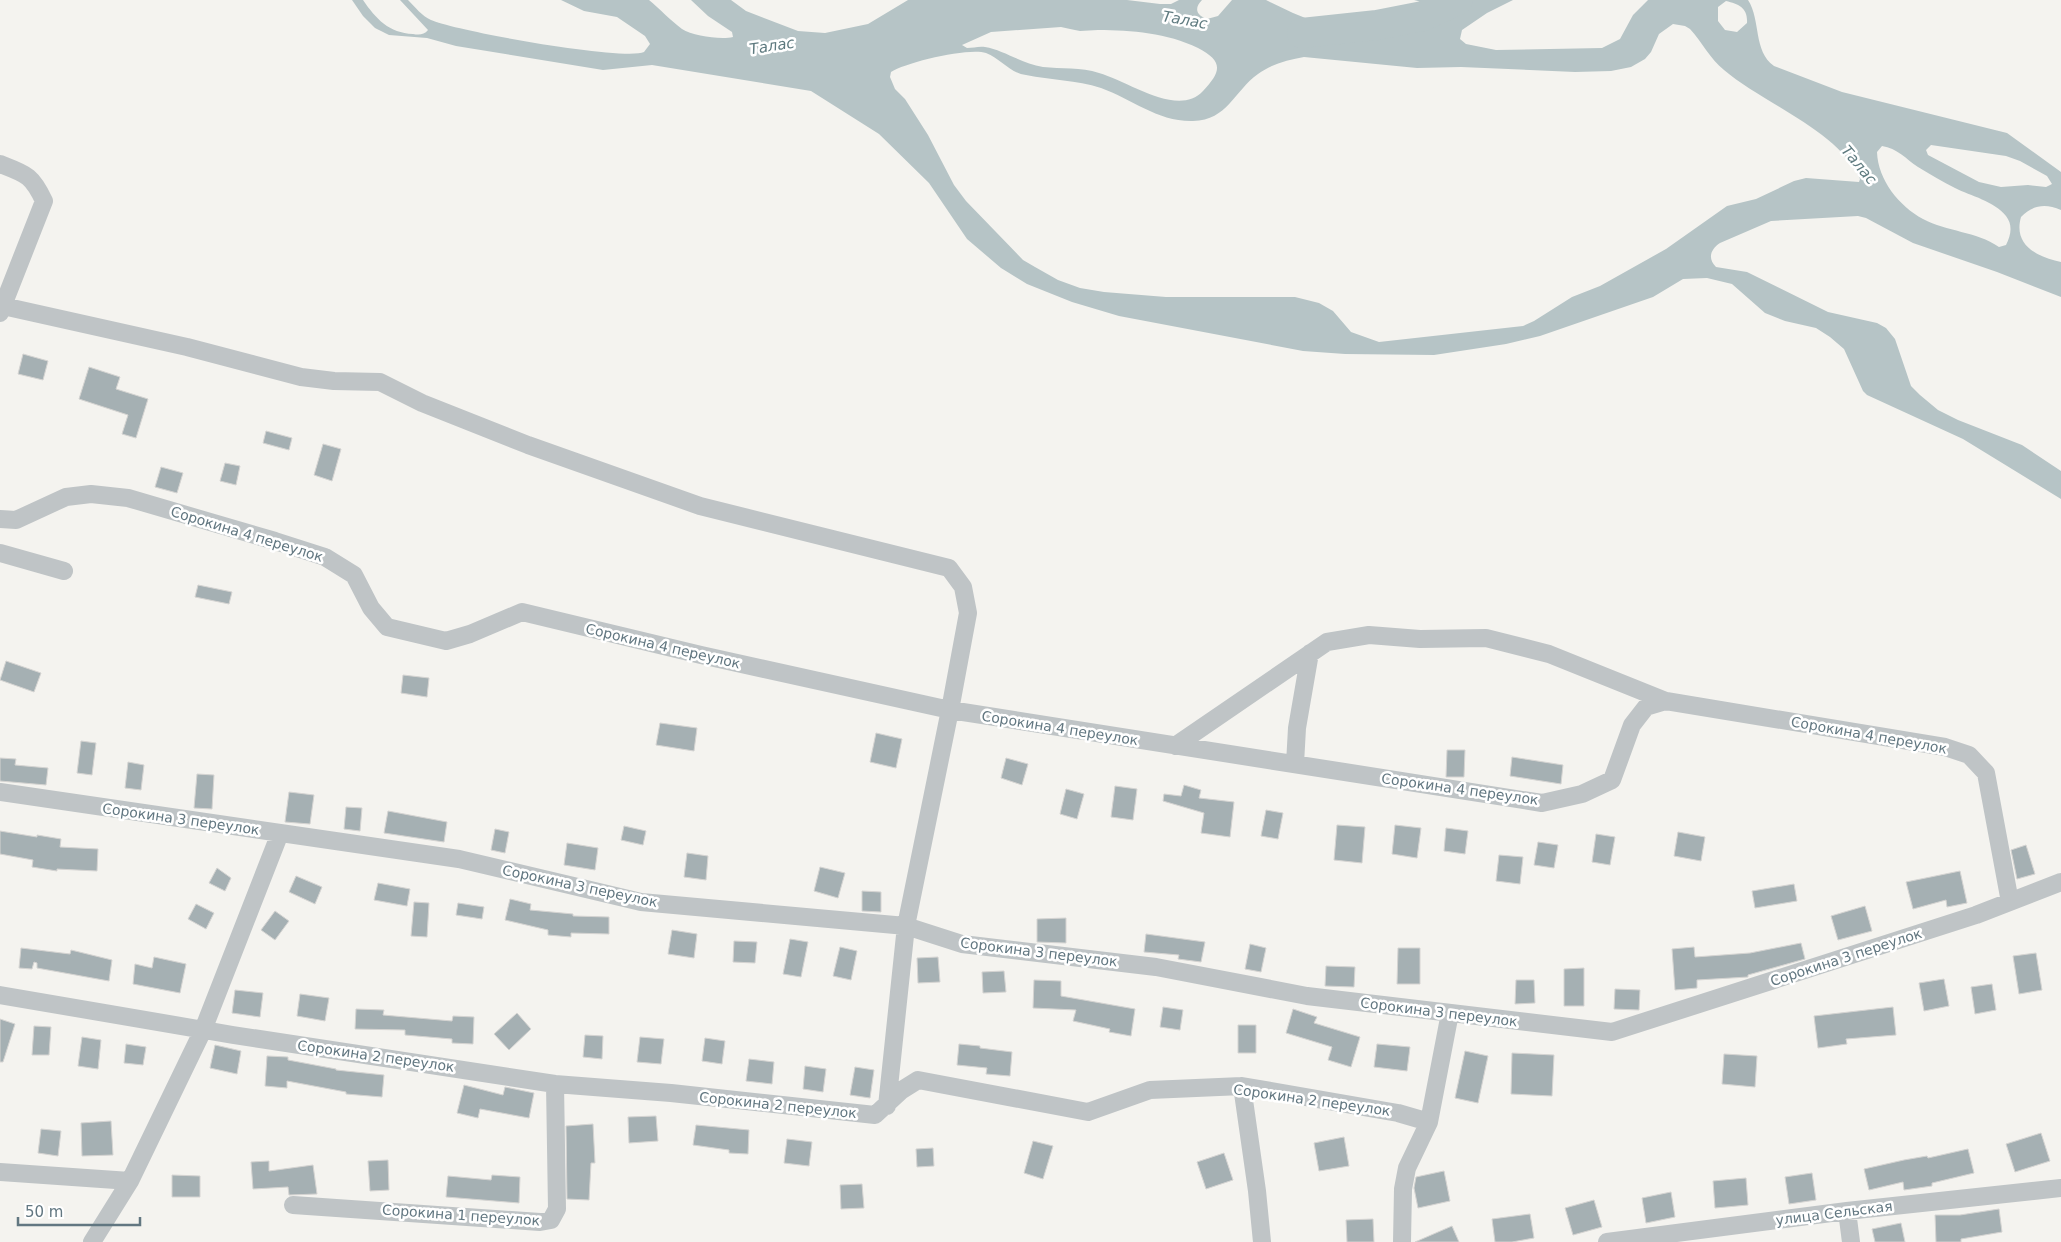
<svg xmlns="http://www.w3.org/2000/svg" width="2061" height="1242" font-family="'DejaVu Sans',sans-serif">
  <style>
    .water { fill: #b6c4c6; fill-rule: evenodd }
    .lines { fill: none; stroke-linecap: round; stroke-linejoin: round }
    .river { stroke: #b6c4c6; stroke-width: 30 }
    .building { fill: #a5b0b3; stroke: #d5d4d2 }
    .minor { stroke: #bfc4c6; stroke-width: 18 }
    .labels { text-anchor: middle; dominant-baseline: central; stroke-width: 5; stroke-linejoin: round; paint-order: stroke }
    .street-label { font-size: 14px; fill: #627781; stroke: #fff }
    .water-label { font-size: 15px; font-style: italic; fill: #5e7a7f; stroke: #fff }
  </style>
  <rect width="100%" height="100%" fill="#f4f3ef"/>
  <path class="water" d="M352 0H363C376 19 389 33 413 34 419 35 424 35 428 30L400 0H408C415 7 422 16 431 20 455 31 624 61 644 52L650 44 645 36 617 17 584 11 561 0H649C660 9 671 21 682 29 693 36 721 40 733 37L732 32 708 16 691 0H731L746 11 798 31 825 33 868 24 908 0H1127L1160 4H1171L1179 0H1202C1194 8 1196 15 1207 19L1218 16 1232 0H1266L1293 13 1330 28 1350 30 1388 25 1423 17 1431 11 1432 7 1426 3 1414 0H1513L1487 13 1462 30 1460 39 1466 44 1496 50 1602 48 1620 39 1633 15 1648 0H1748C1761 20 1753 51 1774 66L1842 92 2007 133 2061 172V210C2045 203 2033 205 2021 217 2013 245 2037 257 2061 262V297L1997 272 1913 243 1866 218 1858 216 1771 221 1720 243C1711 249 1707 258 1716 267L1747 272 1828 312 1877 323 1886 328 1895 339 1911 386 1920 395 1938 410 1958 420 2022 445 2061 471V499L1963 439 1867 395 1863 391 1844 349 1830 337 1816 328 1785 321 1765 313 1732 284 1707 278 1683 279 1653 297 1540 336 1506 344 1434 355 1345 354 1303 351 1119 316 1072 302 1027 284 1001 268 967 239 929 183 879 134 811 91 652 65 603 70 456 46 427 38 389 35 375 28 363 16ZM1726 1C1739 4 1748 8 1747 23L1737 32 1725 30 1718 21V7ZM1673 24 1685 26 1690 29C1702 42 1710 59 1724 70 1761 102 1841 132 1860 179L1859 182 1806 178 1794 181 1756 199 1727 206 1666 249 1600 286 1572 297 1534 321 1523 326 1379 342 1351 332 1333 311 1319 303 1295 297H1166L1104 292 1080 288 1058 280 1035 267 1023 260 966 201 954 185 928 135 905 99 895 89 890 77 891 72C906 62 970 47 986 53 1001 59 1010 73 1026 75 1051 80 1076 80 1101 88 1132 99 1158 122 1193 121 1228 120 1234 91 1258 74 1271 64 1288 60 1304 57L1417 68 1461 67 1575 72 1611 71 1631 67 1645 59 1651 52 1659 34ZM1061 27C1067 28 1073 30 1080 31 1086 31 1092 30 1098 30 1132 30 1167 33 1198 48 1223 61 1222 71 1203 91 1178 118 1128 81 1099 73 1081 67 1061 69 1043 67 1022 64 1004 50 985 47 979 46 973 48 967 48L962 45 991 32ZM1931 145 2006 156 2020 161 2047 176 2052 184 2046 187 2028 185 2001 187 1979 182 1928 155 1926 150ZM1882 146C1897 148 1906 159 1918 167 1930 174 1943 182 1955 188 1971 196 1994 201 2006 216 2013 225 2011 235 2006 245L1999 247C1976 231 1947 232 1923 219 1899 206 1878 180 1877 152Z"/>
  <g class="lines">
    <path class="river" d="M1302 33 1377 25 1423 16 1458 0"/>
  </g>
  <path class="building" d="M23 354 48 361 43 380 18 374Z
    M89 367 120 377 116 389 148 399 136 438 122 434 128 415 79 399Z
    M266 431 292 438 289 450 263 443Z
    M323 444 341 449 332 481 314 475Z
    M225 463 240 466 236 485 220 481Z
    M161 467 183 473 177 493 155 487Z
    M198 585 232 592 229 604 195 597Z
    M6 661 41 673 34 692 0 680Z
    M403 675 429 678 427 697 401 693Z
    M660 723 697 728 694 751 656 745Z
    M876 733 902 739 896 768 870 762Z
    M81 741 96 743 92 775 77 773Z
    M1447 750H1465L1464 777H1446Z
    M1512 757 1563 765 1561 784 1510 776Z
    M0 758 16 759 15 765 48 768 46 785 0 781Z
    M1006 758 1028 764 1022 785 1001 778Z
    M128 762 144 765 141 790 125 788Z
    M197 774 214 775 212 809 194 808Z
    M1184 785 1201 790 1199 798 1234 802 1230 837 1201 833 1204 813 1163 801 1164 794 1181 796Z
    M1115 786 1137 789 1133 820 1111 817Z
    M1066 789 1084 794 1077 819 1060 814Z
    M289 792 314 795 310 824 285 822Z
    M346 807 362 808 360 831 344 829Z
    M1266 810 1283 813 1278 839 1261 836Z
    M388 811 447 822 444 842 384 833Z
    M1337 825 1365 827 1362 863 1334 860Z
    M1395 825 1421 828 1417 858 1392 854Z
    M624 826 646 831 643 845 621 840Z
    M1446 828 1468 831 1465 854 1444 851Z
    M495 829 509 832 505 853 491 850Z
    M0 831 37 837V835L61 839 60 847 98 849 97 871 57 869V871L32 867 33 860 0 854Z
    M1678 832 1705 837 1701 861 1674 856Z
    M1596 834 1615 837 1610 865 1592 862Z
    M1538 842 1558 845 1554 868 1534 865Z
    M567 843 598 848 595 870 564 865Z
    M2026 845 2035 874 2017 879 2011 850Z
    M687 853 708 856 706 880 684 877Z
    M1499 855 1523 857 1520 884 1496 881Z
    M820 867 845 873 838 898 814 891Z
    M217 868 231 878 225 891 209 883Z
    M1960 871 1967 903 1947 907 1946 900 1913 909 1906 882Z
    M296 876 322 887 315 904 289 892Z
    M378 883 410 889 407 906 374 900Z
    M1794 884 1797 901 1755 908 1752 891Z
    M862 891 881 892V912L862 911Z
    M510 899 531 904 530 910 573 914V916L609 917V934L571 933V937L548 935V930L505 920Z
    M414 902 429 903 427 937 411 936Z
    M458 903 484 907 482 919 456 915Z
    M196 904 214 913 206 929 188 919Z
    M1865 906 1872 931 1838 940 1831 916Z
    M275 911 289 921 275 940 261 930Z
    M1066 918V943L1037 942V919Z
    M672 930 697 934 694 958 668 954Z
    M1146 934 1205 942 1201 962 1178 959 1179 955 1144 952Z
    M790 939 808 942 801 977 783 974Z
    M734 941 757 942 755 963 733 962Z
    M1801 943 1805 959 1748 975V977L1697 980V988L1675 990 1672 949 1694 947 1695 957 1750 953Z
    M1250 944 1266 948 1261 972 1245 969Z
    M840 947 857 951 851 980 833 976Z
    M21 948 70 954 71 950 112 960 109 981 37 968V963L34 962 32 969 19 968Z
    M1398 948H1420V984H1397Z
    M2036 953 2042 990 2019 994 2013 956Z
    M154 957 186 964 180 993 133 984 135 964 152 968Z
    M938 957 940 982 918 983 917 958Z
    M1326 966 1355 967 1354 987 1325 986Z
    M1584 968V1006H1564V969Z
    M1004 971 1006 992 983 993 982 972Z
    M1944 979 1949 1006 1924 1011 1919 983Z
    M1034 980 1061 981V996L1135 1009 1131 1036 1109 1032 1110 1029 1073 1021 1076 1010 1033 1008Z
    M1516 980H1534L1535 1003 1515 1004Z
    M1992 984 1996 1010 1975 1014 1971 987Z
    M1615 989 1640 990 1639 1010 1614 1009Z
    M235 990 263 993 260 1017 232 1013Z
    M300 994 329 998 325 1021 297 1016Z
    M1163 1007 1183 1010 1180 1030 1160 1027Z
    M1893 1007 1896 1035 1846 1039 1847 1044 1818 1048 1814 1016Z
    M356 1009 384 1010 383 1015 452 1021 453 1016 474 1017 473 1044 452 1043V1039L405 1035V1030L355 1029Z
    M1293 1009 1317 1017 1314 1023 1360 1037 1351 1067 1328 1060 1332 1047 1286 1033Z
    M517 1013 531 1029 509 1050 494 1034Z
    M0 1019 15 1024 3 1062H0Z
    M1238 1025H1256V1053H1238Z
    M34 1026 51 1027 49 1055H32Z
    M585 1035 603 1036 602 1059 583 1057Z
    M82 1037 101 1040 98 1069 78 1066Z
    M640 1037 664 1039 661 1064 637 1062Z
    M705 1038 725 1041 722 1064 702 1061Z
    M126 1044 146 1047 143 1065 124 1063Z
    M959 1044 980 1046V1048L1012 1052 1010 1076 986 1074 987 1068 957 1065Z
    M1377 1044 1410 1047 1407 1071 1374 1067Z
    M215 1045 241 1051 237 1074 210 1068Z
    M1465 1051 1488 1056 1478 1103 1455 1098Z
    M1512 1053 1554 1055 1552 1096 1511 1094Z
    M1724 1054 1757 1056 1755 1087 1722 1084Z
    M267 1056 288 1057V1060L336 1069V1070L384 1075 382 1097 346 1094V1092L287 1081V1088L265 1086Z
    M749 1059 774 1062 772 1084 746 1081Z
    M805 1066 826 1069 823 1092 803 1089Z
    M855 1067 874 1070 870 1098 850 1095Z
    M464 1085 503 1095 505 1087 534 1093 529 1118 480 1109 478 1118 457 1113Z
    M656 1116 658 1141 629 1143 628 1117Z
    M111 1121 113 1155 82 1156 81 1123Z
    M593 1124 595 1163H591L589 1200 567 1199 566 1126Z
    M696 1125 749 1130 748 1154 729 1153V1150L693 1145Z
    M41 1129 61 1131 58 1156 38 1153Z
    M2041 1133 2050 1161 2015 1172 2006 1144Z
    M1344 1137 1349 1166 1319 1171 1314 1143Z
    M787 1139 812 1142 809 1166 784 1163Z
    M1033 1141 1053 1146 1043 1179 1024 1173Z
    M933 1148 934 1166 917 1167 916 1149Z
    M1968 1149 1974 1173 1932 1183V1186L1904 1190 1903 1182 1869 1190 1864 1169 1904 1160 1927 1156 1928 1158Z
    M1224 1153 1233 1180 1206 1189 1197 1162Z
    M388 1160 389 1190 370 1191 368 1161Z
    M269 1161V1171L313 1165 317 1194 289 1195 288 1187 253 1189 251 1162Z
    M1444 1171 1450 1201 1418 1208 1414 1188 1416 1177Z
    M1812 1173 1816 1200 1789 1204 1785 1177Z
    M172 1175 200 1176V1197H172Z
    M492 1175 520 1177 519 1203 446 1197 448 1176 491 1180Z
    M1746 1178 1748 1205 1715 1208 1713 1181Z
    M862 1184 864 1208 841 1209 840 1185Z
    M1671 1192 1675 1217 1646 1223 1642 1198Z
    M1594 1200 1602 1227 1573 1235 1565 1208Z
    M1999 1209 2002 1232 1961 1239V1242H1936L1935 1215H1960Z
    M1530 1214 1534 1238 1512 1242H1495L1492 1219Z
    M1373 1219 1374 1242H1347L1346 1220Z
    M1901 1223 1905 1242H1875L1872 1229Z
    M1452 1226 1459 1242H1415Z"/>
  <g class="lines">
    <path class="minor" d="M0 164C26 174 32 175 44 201L0 313
      M3 306 187 347 301 377 334 381 380 382 422 403 528 445 700 506 949 568 963 587 968 613 950 710 906 926 887 1106
      M0 519 16 520 66 497 91 494 128 498 275 541 325 557 354 575 371 608 387 627 446 641 470 634 522 612 701 655 950 710 1542 803 1582 794 1612 780 1632 725 1646 707 1666 701 1945 747 1969 755 1986 773 2010 902
      M0 553 64 571
      M1175 746 1327 642 1369 635 1420 639 1486 638 1549 654 1666 701
      M1295 764 1297 728 1310 653
      M0 792 459 859 641 902 906 926 962 944 1156 967 1307 996 1612 1032 1976 915 2061 882
      M0 995 233 1035 555 1084 671 1093 875 1115 902 1090 918 1080 1088 1112 1150 1090 1242 1086 1398 1113 1429 1122 1450 1013
      M1242 1086 1257 1191 1262 1242
      M0 1172 130 1181
      M293 1205 540 1222 551 1220 557 1209 555 1084
      M1847 1211 1851 1242
      M92 1242 130 1181 203 1030 280 833
      M1402 1242 1403 1189 1407 1168 1429 1122
      M1607 1242 1847 1211 2061 1188"/>
  </g>
  <g class="labels">
    <g class="street-label">
      <text transform="translate(247 534) rotate(17)">Сорокина 4 переулок</text>
      <text transform="translate(663 646) rotate(13)">Сорокина 4 переулок</text>
      <text transform="translate(1060 728) rotate(9)">Сорокина 4 переулок</text>
      <text transform="translate(1869 735) rotate(10)">Сорокина 4 переулок</text>
      <text transform="translate(1460 789) rotate(8)">Сорокина 4 переулок</text>
      <text transform="translate(181 819) rotate(8)">Сорокина 3 переулок</text>
      <text transform="translate(580 886) rotate(12)">Сорокина 3 переулок</text>
      <text transform="translate(1039 952) rotate(7)">Сорокина 3 переулок</text>
      <text transform="translate(1846 957) rotate(-18)">Сорокина 3 переулок</text>
      <text transform="translate(1439 1012) rotate(7)">Сорокина 3 переулок</text>
      <text transform="translate(376 1056) rotate(8)">Сорокина 2 переулок</text>
      <text transform="translate(1312 1100) rotate(8)">Сорокина 2 переулок</text>
      <text transform="translate(778 1105) rotate(6)">Сорокина 2 переулок</text>
      <text transform="translate(1834 1213) rotate(-7)">улица Сельская</text>
      <text transform="translate(461 1215) rotate(4)">Сорокина 1 переулок</text>
    </g>
    <g class="water-label">
      <text transform="translate(1185 20) rotate(10)">Талас</text>
      <text transform="translate(772 46) rotate(-9)">Талас</text>
      <text transform="translate(1859 165) rotate(50)">Талас</text>
    </g>
  </g>
  <path d="M18 1217v8h122v-8" fill="none" stroke="#627781" stroke-width="2.5"/>
  <text x="25" y="1217" font-size="15" fill="#627781" stroke="#ffffff" stroke-width="4" paint-order="stroke">50 m</text>
</svg>
